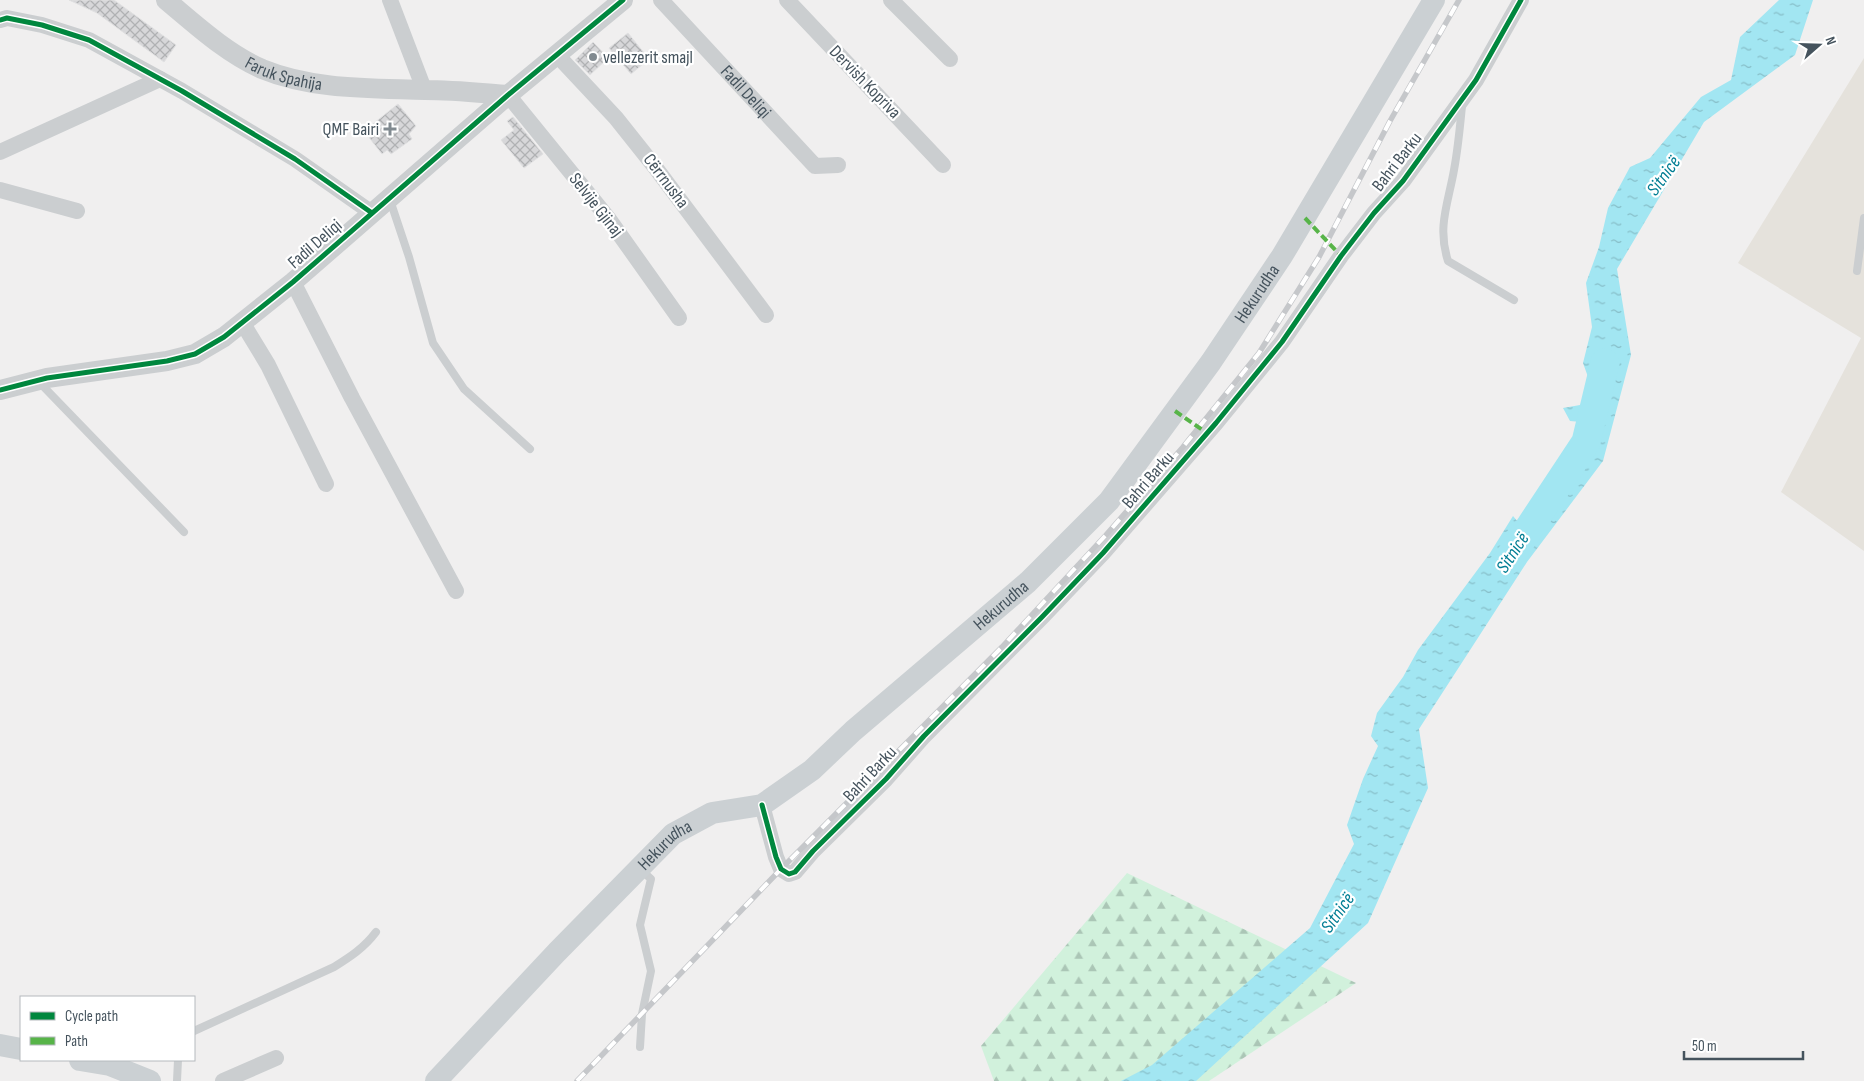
<svg xmlns="http://www.w3.org/2000/svg" width="1864" height="1081" font-family="'Sofia Sans Condensed',sans-serif">
  <style>
    .commercial { fill: #e5e2dc }
    .forest { fill: url(#forest-firs) }
    .water { fill: url(#water-ripples) }
    .lines { fill: none; stroke-linecap: round; stroke-linejoin: round }
    .river { stroke: #a2e6f2; stroke-width: 29 }
    .building { fill: url(#building-cross-hatch); stroke: #e1e1e2 }
    .service { stroke: #cbced0; stroke-width: 8 }
    .minor { stroke: #cbced0; stroke-width: 16 }
    .tertiary { stroke: #cbced0; stroke-width: 20 }
    .secondary { stroke: #cbd0d3; stroke-width: 22 }
    .rail-casing { stroke: #c5c7ca; stroke-width: 5.5 }
    .rail { stroke: #fff; stroke-width: 4; stroke-dasharray: 11; stroke-linecap: butt }
    .quiet { stroke: #57b448; stroke-width: 4; stroke-dasharray: 8 4; stroke-linecap: butt }
    .cycleway-casing { stroke: #fff; stroke-width: 8 }
    .cycleway { stroke: #00873e; stroke-width: 5 }
    .poi-dot { fill: #818a90; stroke: #fff; stroke-width: 2 }
    .labels { text-anchor: middle; dominant-baseline: central; stroke-width: 4.5; stroke-linejoin: round; paint-order: stroke }
    .poi-label { font-size: 18px; fill: #45535d; stroke: #fff; text-anchor: start }
    .street-label { font-size: 18px; fill: #45535d; stroke: #fff }
    .water-label { font-size: 19px; font-style: italic; fill: #037e94; stroke: #fff }
  </style>
  <defs>
    <pattern id="forest-firs" width="22" height="20" patternUnits="userSpaceOnUse" patternTransform="scale(1.25)"><rect width="22" height="20" fill="#d1f1dc"/><path d="M5 1l3.5 6h-7zM16 11l3.5 6h-7z" fill="#abc6b6"/></pattern>
    <pattern id="water-ripples" width="26" height="14" patternUnits="userSpaceOnUse" patternTransform="scale(1.25)"><rect width="26" height="14" fill="#a2e6f2"/><path d="M2 4q2-2 4 0t4 0M15 11q2-2 4 0t4 0" fill="none" stroke="#86bdc7"/></pattern>
    <pattern id="building-cross-hatch" width="8" height="8" patternUnits="userSpaceOnUse" patternTransform="scale(1.25)"><rect width="8" height="8" fill="#d7d7d9"/><path d="M0 0l8 8M0 8l8-8" fill="none" stroke="#b0b1b3"/></pattern>
  </defs>
  <rect width="100%" height="100%" fill="#f0efef"/>
  <path class="commercial" d="M1864 58V551L1781 492 1861 338 1738 263Z"/>
  <path class="forest" d="M1127 873 1356 983 1209 1081H994L981 1046Z"/>
  <path class="water" d="M1779 0H1813L1795 55 1704 122 1617 269 1631 355 1603 461 1527 562 1419 729 1428 788 1368 923 1196 1081H1121L1152 1065 1310 928 1354 844 1347 825 1363 779 1378 746 1371 736 1377 713 1403 677 1418 650 1490 553 1513 516 1524 529 1545 522 1560 491 1547 476 1574 453 1581 422 1570 421 1563 408 1597 402 1583 363 1592 327 1586 283 1599 247 1608 208 1630 167 1650 158 1701 97 1731 80 1740 37Z"/>
  <g class="lines">
    <path class="river" d="M1508 560 1586 442 1605 363"/>
  </g>
  <path class="building" d="M69 0H114L176 45 164 62 97 13Z
    M628 33 649 59 631 74 609 48Z
    M593 42 608 58 590 75 575 60Z
    M398 104 416 126 409 134 412 139 391 154 387 150 382 154 364 131Z
    M513 117 543 154 524 168 501 140 514 130 507 121Z"/>
  <g class="lines">
    <path class="service" d="M1462 106C1460 127 1458 149 1454 170 1448 204 1437 227 1448 261L1514 300
      M390 200 409 257 433 343 464 389 530 449
      M1857 271 1864 218
      M39 382 184 532
      M640 869 651 879 640 925 651 971 642 1014 640 1047
      M194 1031 334 967C350 957 364 948 376 932
      M177 1081 178 1060"/>
    <g class="minor">
      <path d="M390 0 424 89"/>
      <path id="s1" d="M661 0 815 166 838 165"/>
      <path d="M787 0 943 165"/>
      <path d="M891 0 950 59"/>
      <path d="M0 20 7 18 42 25 89 40 182 91 295 159 372 213"/>
      <path d="M557 55 616 118 655 167 766 315"/>
      <path d="M508 95 608 218 679 318"/>
      <path d="M0 152 160 79"/>
      <path d="M0 190 77 211"/>
      <path d="M293 282 352 398 456 591"/>
      <path d="M242 322 268 365 326 484"/>
      <path d="M762 805 776 857 781 869 789 874 795 872 813 851 886 779 924 736 1042 617 1103 553 1216 423 1282 342 1341 256 1374 213 1403 181 1476 80 1521 0"/>
      <path d="M223 1081 276 1058"/>
    </g>
    <g class="tertiary">
      <path id="s2" d="M166 0C196 25 226 53 262 69 313 90 371 88 425 90 453 90 481 93 508 95"/>
      <path d="M0 390 47 378 167 361 195 354 224 337 293 282 508 95 623 0"/>
    </g>
    <g class="secondary">
      <path d="M0 1045 21 1049"/>
      <path d="M80 1060 110 1065 150 1081"/>
      <path id="s3" d="M436 1081 557 952 673 834 712 813 762 805 812 770 853 731 1028 582 1109 501 1211 362 1282 256 1434 0"/>
    </g>
    <defs>
      <path id="rail" d="M577 1081 781 869 1002 647 1106 535 1183 447 1259 353 1319 257 1390 121 1459 0"/>
    </defs>
    <use href="#rail" class="rail-casing"/>
    <use href="#rail" class="rail"/>
    <path class="quiet" d="M1305 218 1341 256
      M1175 411 1207 433"/>
    <defs>
      <path id="cycleway" d="M0 20 7 18 42 25 89 40 182 91 295 159 372 213
        M0 390 47 378 167 361 195 354 224 337 293 282 508 95 623 0
        M762 805 776 857 781 869 789 874 795 872 813 851 886 779 924 736 1042 617 1103 553 1216 423 1282 342 1341 256 1374 213 1403 181 1476 80 1521 0"/>
    </defs>
    <use href="#cycleway" class="cycleway-casing"/>
    <use href="#cycleway" class="cycleway"/>
  </g>
  <g class="poi-dot">
    <circle cx="593" cy="57" r="5"/>
    <path d="M387.5 121.5h5v5h5v5h-5v5h-5v-5h-5v-5h5z"/>
  </g>
  <g class="labels">
    <g class="poi-label">
      <text x="603" y="57">vellezerit smajl</text>
      <text x="379" y="129" text-anchor="end">QMF Bairi</text>
    </g>
    <g class="street-label">
      <text stroke="none"><textPath href="#s2" startOffset="141">Faruk Spahija</textPath></text>
      <text transform="translate(865 82) rotate(46)">Dervish Kopriva</text>
      <text stroke="none"><textPath href="#s1" startOffset="125">Fadil Deliqi</textPath></text>
      <text transform="translate(1397 162) rotate(-52)">Bahri Barku</text>
      <text transform="translate(666 181) rotate(53)">Cërrnusha</text>
      <text transform="translate(596 205) rotate(52)">Selvije Gjinaj</text>
      <text transform="translate(315 244) rotate(-41)">Fadil Deliqi</text>
      <text stroke="none"><textPath href="#s3" startOffset="1154">Hekurudha</textPath></text>
      <text transform="translate(1148 480) rotate(-49)">Bahri Barku</text>
      <text stroke="none"><textPath href="#s3" startOffset="749">Hekurudha</textPath></text>
      <text transform="translate(870 774) rotate(-47)">Bahri Barku</text>
      <text stroke="none"><textPath href="#s3" startOffset="329">Hekurudha</textPath></text>
    </g>
    <g class="water-label">
      <text transform="translate(1664 176) rotate(-54)">Sitnicë</text>
      <text transform="translate(1513 553) rotate(-57)">Sitnicë</text>
      <text transform="translate(1338 913) rotate(-55)">Sitnicë</text>
    </g>
  </g>
  <rect x="20" y="996" width="175" height="65" fill="#ffffff" stroke="#b5babe"/>
  <rect x="30" y="1012" width="25" height="8" fill="#00873e" stroke="#b5babe"/>
  <text x="65" y="1021" font-size="15" fill="#45535d">Cycle path</text>
  <rect x="30" y="1037" width="25" height="8" fill="#57b448" stroke="#b5babe"/>
  <text x="65" y="1046" font-size="15" fill="#45535d">Path</text>
  <g transform="translate(1819 45) rotate(70)" stroke="#ffffff" stroke-width="4" paint-order="stroke">
  <path d="M0-4L9 19L0 12L-9 19Z" fill="#45535d"/>
  <text y="-8" font-size="14" font-weight="bold" text-anchor="middle" fill="#45535d">N</text>
  </g>
  <path d="M1684 1051v8h119v-8" fill="none" stroke="#45535d" stroke-width="2.5"/>
  <text x="1692" y="1051" font-size="15" fill="#45535d" stroke="#ffffff" stroke-width="4" paint-order="stroke">50 m</text>
</svg>
